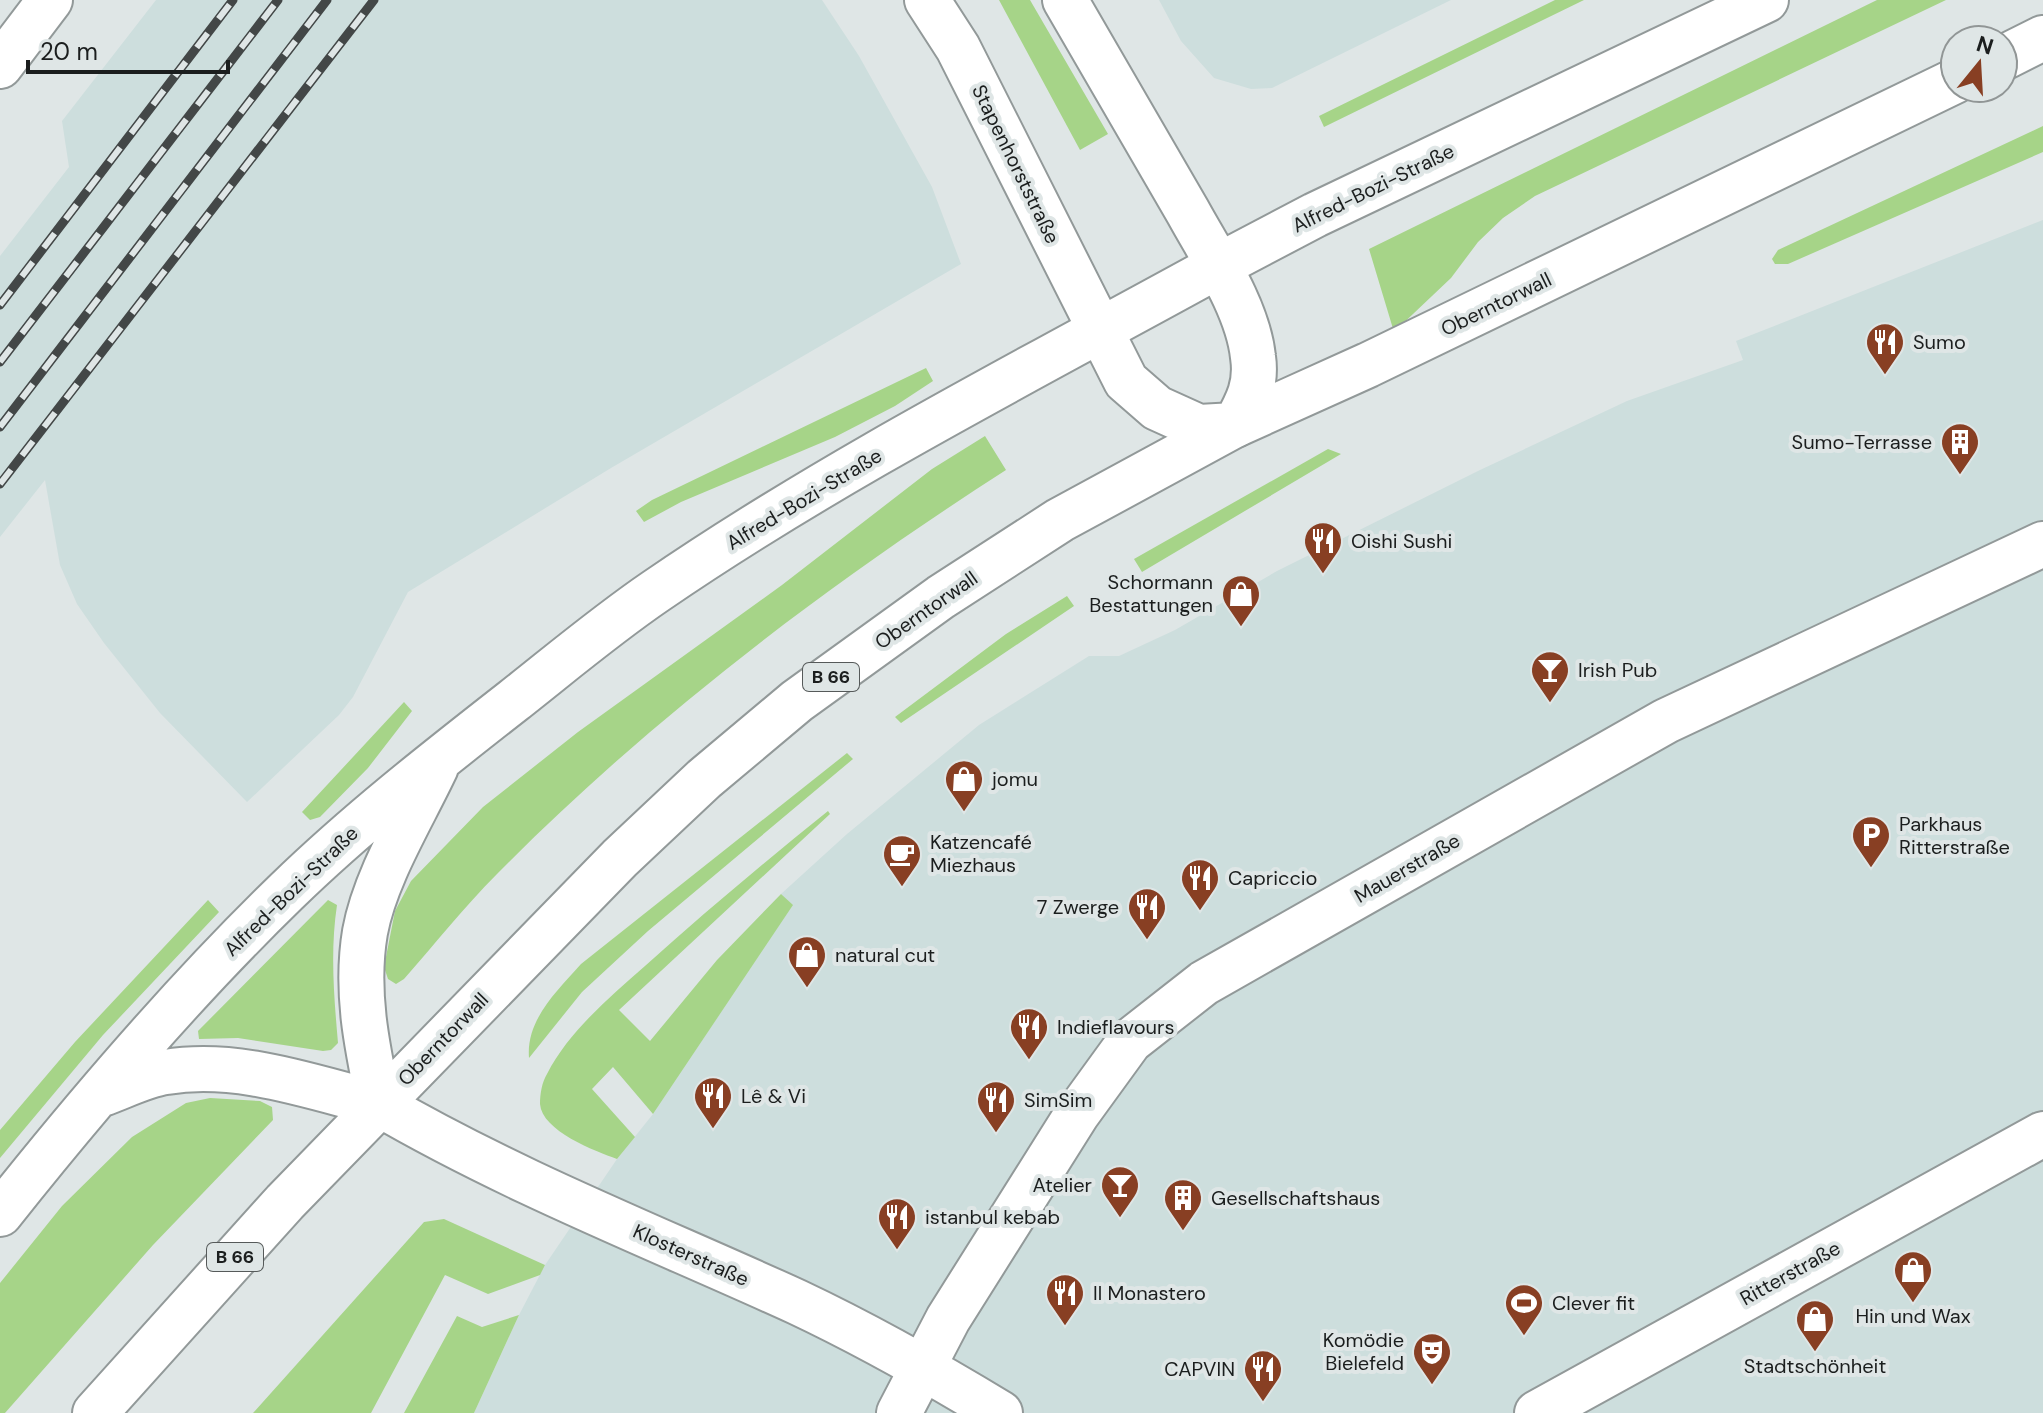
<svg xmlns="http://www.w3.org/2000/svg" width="2043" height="1413" font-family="'DM Sans',sans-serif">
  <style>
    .built { fill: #cddedd }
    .green { fill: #a6d488 }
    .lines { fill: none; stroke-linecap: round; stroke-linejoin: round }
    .street-casing { stroke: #929999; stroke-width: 48 }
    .secondary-casing { stroke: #929999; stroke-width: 48 }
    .primary-casing { stroke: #929999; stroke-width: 48 }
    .highway-casing { stroke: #929999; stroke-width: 48 }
    .street { stroke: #fff; stroke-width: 44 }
    .secondary { stroke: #fff; stroke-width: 44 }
    .primary { stroke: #fff; stroke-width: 44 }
    .highway { stroke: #fff; stroke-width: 44 }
    .rail-casing { stroke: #434747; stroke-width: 9 }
    .rail { stroke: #dfe6e6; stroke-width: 6; stroke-dasharray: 18; stroke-linecap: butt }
    .labels { text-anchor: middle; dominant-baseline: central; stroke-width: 8; stroke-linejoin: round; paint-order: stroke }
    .shield { fill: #dfe6e6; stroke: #565a5a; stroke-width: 2 }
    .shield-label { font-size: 18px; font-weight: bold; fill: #1b1e1e }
    .street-label { font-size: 20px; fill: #1b1e1e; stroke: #dfe6e6 }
    .poi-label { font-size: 20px; fill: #1b1e1e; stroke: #dfe6e6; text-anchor: start }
  </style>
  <rect width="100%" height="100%" fill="#dfe6e6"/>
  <path class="built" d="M156 0H822L859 56 932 187 961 264 611 468 408 592 353 697 339 715 247 802 160 713 104 643 77 604 60 565 45 480 0 537V256L69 167 62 121Z
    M1159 0H1451L1272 88 1251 89 1214 78 1181 41Z
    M2043 220V1413H474L519 1315 545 1265 617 1159 653 1114 792 906 781 894 847 834 979 725 1089 656H1119L1175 630 1277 571 1480 470 1627 401 1743 360 1736 341Z"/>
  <path class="green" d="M999 0H1030L1108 134 1080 150Z
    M1555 0H1584L1324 127 1319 116Z
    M1877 0H1946L1535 196 1503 218 1478 242 1451 278 1394 332 1369 249Z
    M2043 126V152L1788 264H1775L1772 259 1778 250Z
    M926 368 933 381 895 406 835 437 681 502 644 522 636 511 652 500Z
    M985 436 1006 470C824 587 649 720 497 874 464 907 435 944 404 979L396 984 388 979 384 967 395 911 411 881 483 807 578 732 782 585 932 469Z
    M1328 449 1341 454 1142 572 1134 559Z
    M1067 596 1074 606 901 723 895 717 1006 634Z
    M404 702 412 711 368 768 320 817 310 820 302 812Z
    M847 753 853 759 648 931 582 992 529 1058C526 1020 556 992 581 964Z
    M828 811 830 814 619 1010 650 1041 717 960 781 894 793 905 653 1114 613 1067 592 1089 635 1137 617 1159C595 1151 542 1131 540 1104 540 1094 542 1082 547 1074 569 1031 610 997 645 966 705 912 766 861 828 811Z
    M208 900 219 912 103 1035 0 1158V1130L75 1042Z
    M328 900 337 905C330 951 334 997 338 1043L331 1050 323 1051 238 1038 199 1039 198 1031Z
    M210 1098 260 1101 272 1107 273 1120 153 1245 5 1413H0V1283L62 1206 132 1137 186 1103Z
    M444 1219 545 1265 540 1275 488 1294 445 1275 371 1413H253L424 1222Z
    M519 1315 474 1413H404L457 1316 482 1327Z"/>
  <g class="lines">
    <defs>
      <path id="street" d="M379 1104C513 1182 657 1238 797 1302 867 1335 934 1373 1000 1413
        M899 1413 948 1319 1077 1114 1130 1041 1204 983 1666 721 2043 544
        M1537 1413 2043 1134"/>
      <path id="secondary" d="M2003 58 2043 38
        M1218 266 1315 215 1766 0
        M1235 425 1368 365 1955 81"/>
      <path id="primary" d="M927 0 958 48 1126 381 1157 408 1199 427 1235 425
        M1065 0C1106 71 1147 141 1188 212 1211 254 1248 308 1253 357 1257 384 1248 402 1235 425
        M102 1094C122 1087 145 1075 166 1072 238 1060 311 1087 379 1104
        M379 1104C367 1047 355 991 365 932 375 877 412 818 436 767
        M0 1214C89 1102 183 992 286 892 357 823 435 762 513 701 560 664 606 625 656 591 834 469 1029 370 1218 266
        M95 1413 285 1202 620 858 704 779 797 701 941 597 1060 520 1235 425"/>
      <path id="highway" d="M0 66 50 0"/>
    </defs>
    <use href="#street" class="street-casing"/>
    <use href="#secondary" class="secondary-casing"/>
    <use href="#primary" class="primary-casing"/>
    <use href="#highway" class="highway-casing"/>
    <use href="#street" class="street"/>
    <use href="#secondary" class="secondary"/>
    <use href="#primary" class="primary"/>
    <use href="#highway" class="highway"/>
    <defs>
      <path id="rail" d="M0 305 233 0
        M0 362 278 0
        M0 427 327 0
        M0 484 374 0"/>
    </defs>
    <use href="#rail" class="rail-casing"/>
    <use href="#rail" class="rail"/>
  </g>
  <defs>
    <symbol id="restaurant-pin" viewBox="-11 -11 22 30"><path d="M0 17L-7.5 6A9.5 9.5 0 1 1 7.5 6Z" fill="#883f23" stroke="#dfe6e6"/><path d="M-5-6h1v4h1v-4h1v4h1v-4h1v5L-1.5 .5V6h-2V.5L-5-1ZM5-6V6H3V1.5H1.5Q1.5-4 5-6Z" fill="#fff"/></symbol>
    <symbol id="building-pin" viewBox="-11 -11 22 30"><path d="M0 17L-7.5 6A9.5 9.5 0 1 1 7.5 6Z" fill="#883f23" stroke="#dfe6e6"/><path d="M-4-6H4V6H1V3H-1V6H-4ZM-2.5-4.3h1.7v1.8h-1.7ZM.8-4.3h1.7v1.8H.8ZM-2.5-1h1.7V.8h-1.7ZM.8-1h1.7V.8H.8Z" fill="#fff"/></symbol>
    <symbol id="shop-pin" viewBox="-11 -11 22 30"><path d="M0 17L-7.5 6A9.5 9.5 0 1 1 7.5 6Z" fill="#883f23" stroke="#dfe6e6"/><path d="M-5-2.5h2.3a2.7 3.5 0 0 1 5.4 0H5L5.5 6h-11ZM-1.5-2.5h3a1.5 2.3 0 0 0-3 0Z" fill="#fff"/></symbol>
    <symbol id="bar-pin" viewBox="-11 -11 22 30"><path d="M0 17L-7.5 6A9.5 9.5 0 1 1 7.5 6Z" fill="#883f23" stroke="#dfe6e6"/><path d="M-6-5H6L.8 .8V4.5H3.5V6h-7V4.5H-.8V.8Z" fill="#fff"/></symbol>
    <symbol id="parking-pin" viewBox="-11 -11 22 30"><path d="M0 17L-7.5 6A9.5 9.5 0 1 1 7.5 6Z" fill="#883f23" stroke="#dfe6e6"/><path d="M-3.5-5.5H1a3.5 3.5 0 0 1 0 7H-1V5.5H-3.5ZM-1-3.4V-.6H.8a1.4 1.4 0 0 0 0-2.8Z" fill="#fff"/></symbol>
    <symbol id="cafe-pin" viewBox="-11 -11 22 30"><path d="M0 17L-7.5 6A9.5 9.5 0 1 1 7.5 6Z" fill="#883f23" stroke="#dfe6e6"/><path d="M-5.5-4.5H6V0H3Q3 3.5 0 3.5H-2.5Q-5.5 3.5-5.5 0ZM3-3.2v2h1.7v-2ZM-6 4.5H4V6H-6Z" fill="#fff"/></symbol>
    <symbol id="stadium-pin" viewBox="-11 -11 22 30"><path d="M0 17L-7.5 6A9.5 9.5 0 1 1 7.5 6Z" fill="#883f23" stroke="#dfe6e6"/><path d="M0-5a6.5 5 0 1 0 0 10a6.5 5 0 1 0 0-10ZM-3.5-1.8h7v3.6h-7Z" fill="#fff"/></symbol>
    <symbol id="theatre-pin" viewBox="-11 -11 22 30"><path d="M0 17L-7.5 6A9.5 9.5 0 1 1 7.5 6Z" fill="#883f23" stroke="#dfe6e6"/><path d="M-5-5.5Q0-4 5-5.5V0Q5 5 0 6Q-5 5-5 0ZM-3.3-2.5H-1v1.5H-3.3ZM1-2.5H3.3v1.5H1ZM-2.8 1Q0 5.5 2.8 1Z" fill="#fff"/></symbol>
  </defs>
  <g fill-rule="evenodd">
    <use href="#restaurant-pin" x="1863" y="320" width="44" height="60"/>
    <use href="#building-pin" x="1938" y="420" width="44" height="60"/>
    <use href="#restaurant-pin" x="1301" y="519" width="44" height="60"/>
    <use href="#shop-pin" x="1219" y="572" width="44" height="60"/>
    <use href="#bar-pin" x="1528" y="648" width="44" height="60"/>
    <use href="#shop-pin" x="942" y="757" width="44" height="60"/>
    <use href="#parking-pin" x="1849" y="813" width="44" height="60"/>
    <use href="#cafe-pin" x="880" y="832" width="44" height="60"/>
    <use href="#restaurant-pin" x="1178" y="856" width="44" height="60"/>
    <use href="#restaurant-pin" x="1125" y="885" width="44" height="60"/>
    <use href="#shop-pin" x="785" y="933" width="44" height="60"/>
    <use href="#restaurant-pin" x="1007" y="1005" width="44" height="60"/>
    <use href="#restaurant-pin" x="691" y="1074" width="44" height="60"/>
    <use href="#restaurant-pin" x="974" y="1078" width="44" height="60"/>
    <use href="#bar-pin" x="1098" y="1163" width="44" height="60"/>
    <use href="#building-pin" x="1161" y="1176" width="44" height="60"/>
    <use href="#restaurant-pin" x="875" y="1195" width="44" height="60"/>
    <use href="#shop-pin" x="1891" y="1248" width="44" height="60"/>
    <use href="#restaurant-pin" x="1043" y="1271" width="44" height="60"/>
    <use href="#stadium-pin" x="1502" y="1281" width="44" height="60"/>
    <use href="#shop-pin" x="1793" y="1297" width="44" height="60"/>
    <use href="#theatre-pin" x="1410" y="1330" width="44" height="60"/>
    <use href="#restaurant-pin" x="1241" y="1347" width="44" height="60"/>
  </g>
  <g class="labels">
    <g class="shield">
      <rect x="803" y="663" width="56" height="28" rx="6"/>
      <rect x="207" y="1243" width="56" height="28" rx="6"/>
    </g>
    <g class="shield-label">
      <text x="831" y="677">B 66</text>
      <text x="235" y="1257">B 66</text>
    </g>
    <g class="street-label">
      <text transform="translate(1016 164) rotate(64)">Stapenhorststraße</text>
      <text transform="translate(1373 188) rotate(-26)">Alfred-Bozi-Straße</text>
      <text transform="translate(1496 304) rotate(-26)">Oberntorwall</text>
      <text transform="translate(804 499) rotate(-31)">Alfred-Bozi-Straße</text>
      <text transform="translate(926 610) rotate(-35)">Oberntorwall</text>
      <text transform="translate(1407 868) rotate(-30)">Mauerstraße</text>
      <text transform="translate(291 891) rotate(-44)">Alfred-Bozi-Straße</text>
      <text transform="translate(443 1039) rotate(-46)">Oberntorwall</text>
      <text transform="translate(691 1255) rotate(24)">Klosterstraße</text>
      <text transform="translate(1790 1273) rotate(-29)">Ritterstraße</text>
    </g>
    <g class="poi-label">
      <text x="1913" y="342">Sumo</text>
      <text x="1932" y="442" text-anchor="end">Sumo-Terrasse</text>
      <text x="1351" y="541">Oishi Sushi</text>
      <text x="1213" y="582" text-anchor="end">Schormann<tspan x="1213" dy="23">Bestattungen</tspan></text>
      <text x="1578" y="670">Irish Pub</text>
      <text x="992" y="779">jomu</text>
      <text x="1899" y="824">Parkhaus<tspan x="1899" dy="23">Ritterstraße</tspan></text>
      <text x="930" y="842">Katzencafé<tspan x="930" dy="23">Miezhaus</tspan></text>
      <text x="1228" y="878">Capriccio</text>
      <text x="1119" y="907" text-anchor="end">7 Zwerge</text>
      <text x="835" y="955">natural cut</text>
      <text x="1057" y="1027">Indieflavours</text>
      <text x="741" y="1096">Lê &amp; Vi</text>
      <text x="1024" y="1100">SimSim</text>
      <text x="1092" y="1185" text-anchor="end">Atelier</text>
      <text x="1211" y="1198">Gesellschaftshaus</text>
      <text x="925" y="1217">istanbul kebab</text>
      <text x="1093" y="1293">Il Monastero</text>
      <text x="1552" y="1303">Clever fit</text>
      <text x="1913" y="1316" text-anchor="middle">Hin und Wax</text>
      <text x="1404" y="1340" text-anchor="end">Komödie<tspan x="1404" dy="23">Bielefeld</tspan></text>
      <text x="1815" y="1366" text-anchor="middle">Stadtschönheit</text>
      <text x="1235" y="1369" text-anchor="end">CAPVIN</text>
    </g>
  </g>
  <g transform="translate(1979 64) rotate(18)"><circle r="38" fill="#dfe6e6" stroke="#919696" stroke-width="2"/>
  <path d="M0-6L14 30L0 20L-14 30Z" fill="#883f23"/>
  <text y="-12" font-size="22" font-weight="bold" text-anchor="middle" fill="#1b1e1e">N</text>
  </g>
  <path d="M28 60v12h200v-12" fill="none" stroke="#1b1e1e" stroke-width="4"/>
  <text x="40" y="60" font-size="24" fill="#1b1e1e" stroke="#dfe6e6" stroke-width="6" paint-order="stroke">20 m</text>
</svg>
